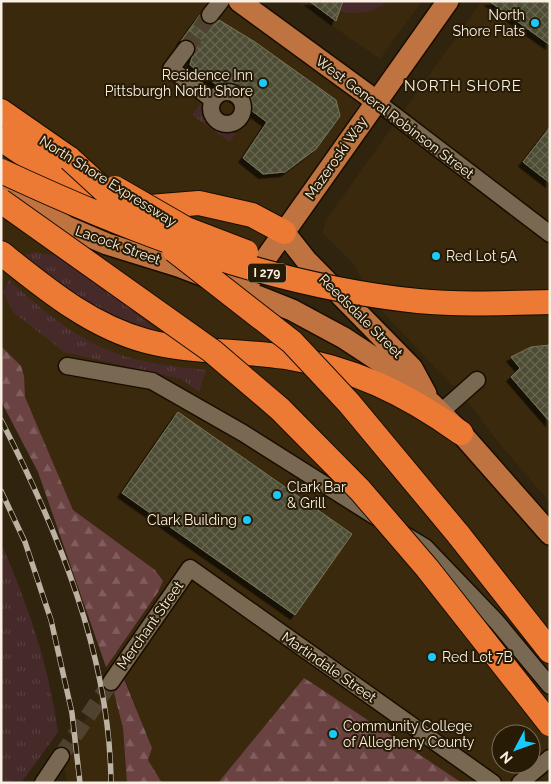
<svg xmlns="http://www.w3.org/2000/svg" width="551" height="784" font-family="Raleway,sans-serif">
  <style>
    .built { fill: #3a290c; fill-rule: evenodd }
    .grass { fill: url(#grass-tufts) }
    .forest { fill: url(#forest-firs) }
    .garden { fill: #462929 }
    .building { fill: url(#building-cross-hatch); stroke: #77775c; filter: url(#shadow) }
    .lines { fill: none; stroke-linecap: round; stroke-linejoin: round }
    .minor-tunnel { stroke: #4f432f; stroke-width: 16; stroke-dasharray: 16 8; stroke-linecap: butt }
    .minor-casing { stroke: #190d00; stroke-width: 19 }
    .major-casing { stroke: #190d00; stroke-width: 24 }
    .highway-casing { stroke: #190d00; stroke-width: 26 }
    .minor { stroke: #796952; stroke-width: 16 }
    .major { stroke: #bf7340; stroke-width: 21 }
    .highway { stroke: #ed7a34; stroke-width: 24 }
    .rail-casing { stroke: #bcb2a3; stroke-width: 5.5 }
    .rail { stroke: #271b05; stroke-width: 4; stroke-dasharray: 11; stroke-linecap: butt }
    .highway-bridge-casing { stroke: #190d00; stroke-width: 26; stroke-linecap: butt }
    .highway-bridge { stroke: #ed7a34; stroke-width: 24 }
    .poi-dot { fill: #19cafc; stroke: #271b05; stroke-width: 2 }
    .labels { text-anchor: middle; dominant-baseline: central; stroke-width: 4; stroke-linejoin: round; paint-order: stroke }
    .shield { fill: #271b05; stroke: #bab0a0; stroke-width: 1 }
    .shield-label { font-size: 12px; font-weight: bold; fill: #f9f0e3 }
    .poi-label { font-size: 14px; fill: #f9f0e3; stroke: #271b05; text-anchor: start }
    .street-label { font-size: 14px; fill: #f9f0e3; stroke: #271b05 }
    .neighbourhood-label { font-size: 15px; letter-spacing: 1px; fill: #f9f0e3; stroke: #271b05 }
  </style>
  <defs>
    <pattern id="grass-tufts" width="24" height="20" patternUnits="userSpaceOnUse" patternTransform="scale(1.25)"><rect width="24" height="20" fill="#462929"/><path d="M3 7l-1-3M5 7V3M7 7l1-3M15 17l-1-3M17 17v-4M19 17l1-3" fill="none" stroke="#583e3e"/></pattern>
    <pattern id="forest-firs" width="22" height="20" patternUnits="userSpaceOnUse" patternTransform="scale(1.25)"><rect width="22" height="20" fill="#6a4242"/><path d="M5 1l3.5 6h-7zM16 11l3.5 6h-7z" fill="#805e5d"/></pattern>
    <pattern id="building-cross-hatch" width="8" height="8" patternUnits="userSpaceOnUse" patternTransform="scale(1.25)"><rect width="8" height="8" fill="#4e4d34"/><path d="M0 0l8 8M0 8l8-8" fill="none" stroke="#686751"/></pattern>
    <filter id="shadow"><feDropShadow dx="-4.5" dy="4.5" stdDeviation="0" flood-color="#0009"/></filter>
  </defs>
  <rect width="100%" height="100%" fill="#31240f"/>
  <path class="built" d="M1 1H239L376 101 243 291 385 365 550 534V783H241L315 685 304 678 218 783H162L148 760 152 748 125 679 114 693 123 728 127 783H68L61 756 111 682 38 472 1 401ZM501 734H531V764H501Z
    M296 1H422L380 59Z
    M482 1H550V503L494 437 467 401 374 303 354 264 323 233 326 220Z"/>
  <path class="grass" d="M201 103C203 107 202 114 204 119 212 133 226 130 237 131L230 142 192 115Z
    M35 252 58 256 107 289 163 336 138 329 87 307 27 259 25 255Z
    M9 280C44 312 81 343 127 357 152 364 179 367 206 370L199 392 181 379 64 352 13 312 3 291Z
    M1 543C29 608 48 662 58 732L21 783H1Z"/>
  <path class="forest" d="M1 346 21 366 24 376 25 397 73 510 155 570 163 581 158 592 106 667 38 472 1 401Z
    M304 678 315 685 462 783H218Z
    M124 679 152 748 148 760 162 783H127L123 728 114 693Z"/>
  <path class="garden" d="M309 1H388C373 13 358 16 339 11L336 21Z"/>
  <path class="building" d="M309 1H343L336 21Z
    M489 1H550V45Z
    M200 15 204 23 213 24 219 20 255 42 336 100 340 116 316 149 285 172 263 174 243 158 267 122 190 65 195 46 188 39 181 41Z
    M550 127V183L523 162Z
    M550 345V422L511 377 520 368 511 357 531 347Z
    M178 412 352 534 295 615 122 493Z"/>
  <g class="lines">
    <path class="minor-tunnel" d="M186 49 210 15
      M61 756 111 682"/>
    <defs>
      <path id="minor" d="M210 15 221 1
        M186 49 171 69 213 100
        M211 108a16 16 0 1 1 32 0a16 16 0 1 1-32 0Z
        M376 101 550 234
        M67 366 152 381 243 433 376 517
        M441 412 477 380
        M407 536 425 547 496 621 550 686
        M111 682 190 568 493 783
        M43 783 61 756
        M520 783 550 758"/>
      <path id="major" d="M239 1 376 101
        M1 183 67 227 107 244 178 266 257 296 292 310 344 338 385 365 431 403 461 433 550 534
        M284 232 306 260 412 368 426 394
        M249 282 448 1"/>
      <path id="highway" d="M1 111 70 159
        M1 139 110 212
        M137 208 199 203 252 215 284 232
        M1 253C45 288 90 326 146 341 191 353 239 350 285 357 353 368 405 393 461 433
        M458 534 550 651"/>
    </defs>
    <use href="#minor" class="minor-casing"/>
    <use href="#major" class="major-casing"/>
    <use href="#highway" class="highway-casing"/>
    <use href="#minor" class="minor"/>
    <use href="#major" class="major"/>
    <use href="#highway" class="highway"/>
    <defs>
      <path id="rail" d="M1 420C58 531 110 656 111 783
        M1 491 25 542 51 620 72 713 80 783"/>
    </defs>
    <use href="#rail" class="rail-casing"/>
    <use href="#rail" class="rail"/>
    <defs>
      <path id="highway-bridge" d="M70 159 144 227
        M1 171C134 233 271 286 418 301 461 305 506 303 550 302
        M115 188 186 229 246 252
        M1 201 212 351 280 409 360 490 427 568 550 724
        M174 250 292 342 349 403 458 534"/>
    </defs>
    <use href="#highway-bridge" class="highway-bridge-casing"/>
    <use href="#highway-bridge" class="highway-bridge"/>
  </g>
  <g class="poi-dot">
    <circle cx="535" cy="23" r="5"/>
    <circle cx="263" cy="83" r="5"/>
    <circle cx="436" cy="256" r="5"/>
    <circle cx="277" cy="495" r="5"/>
    <circle cx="247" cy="520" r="5"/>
    <circle cx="432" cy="657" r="5"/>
    <circle cx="333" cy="734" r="5"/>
  </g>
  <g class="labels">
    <rect class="shield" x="248" y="263.5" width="38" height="19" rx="4"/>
    <g class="shield-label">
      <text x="267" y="273">I 279</text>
    </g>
    <g class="poi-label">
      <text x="525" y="15" text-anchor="end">North<tspan x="525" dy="16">Shore Flats</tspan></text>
      <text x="253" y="75" text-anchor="end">Residence Inn<tspan x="253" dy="16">Pittsburgh North Shore</tspan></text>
      <text x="446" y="256">Red Lot 5A</text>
      <text x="287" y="487">Clark Bar<tspan x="287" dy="16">&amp; Grill</tspan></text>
      <text x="237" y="520" text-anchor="end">Clark Building</text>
      <text x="442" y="657">Red Lot 7B</text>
      <text x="343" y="726">Community College<tspan x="343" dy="16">of Allegheny County</tspan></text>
    </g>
    <g class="street-label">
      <text transform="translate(395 117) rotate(37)">West General Robinson Street</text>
      <text transform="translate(336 158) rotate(-55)">Mazeroski Way</text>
      <text transform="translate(108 181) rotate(32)">North Shore Expressway</text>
      <text transform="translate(118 245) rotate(20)">Lacock Street</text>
      <text transform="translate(361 316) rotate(45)">Reedsdale Street</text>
      <text transform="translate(150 625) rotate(-55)">Merchant Street</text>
      <text transform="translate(329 667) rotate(35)">Martindale Street</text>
    </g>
    <g class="neighbourhood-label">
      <text x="463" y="86">NORTH SHORE</text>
    </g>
  </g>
  <rect width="551" height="784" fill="none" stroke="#f9f0e3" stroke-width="5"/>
  <g transform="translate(516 749) rotate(229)"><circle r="24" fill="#271b05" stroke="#7b705e"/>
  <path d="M0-4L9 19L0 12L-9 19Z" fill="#19cafc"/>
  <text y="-8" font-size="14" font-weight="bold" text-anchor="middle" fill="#f9f0e3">N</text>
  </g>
</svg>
